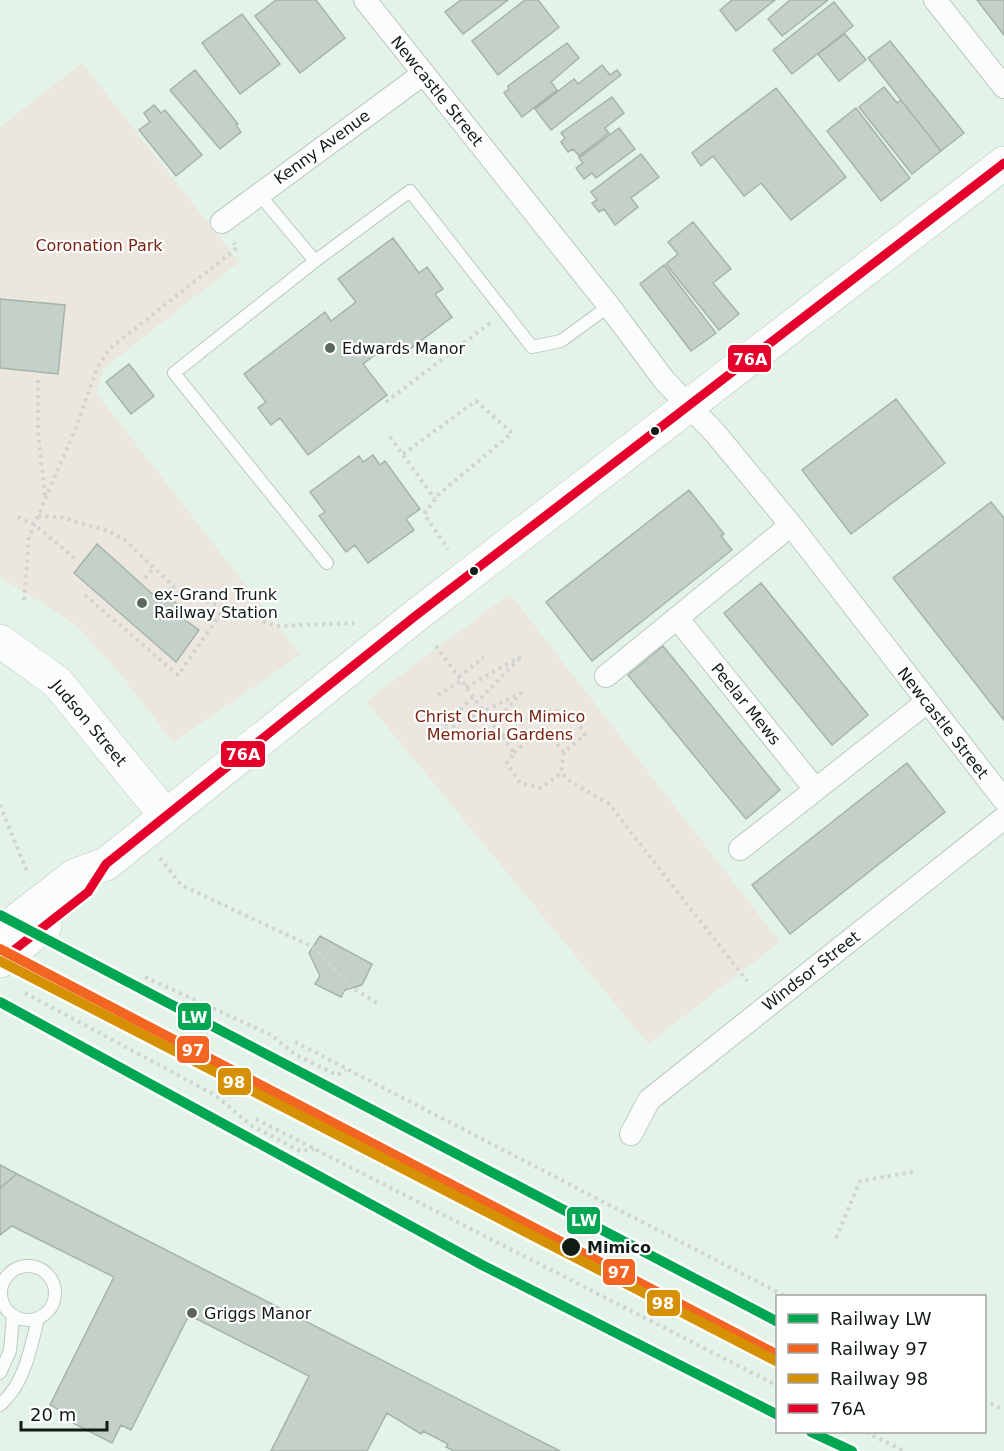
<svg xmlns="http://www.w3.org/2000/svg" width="1004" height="1451" font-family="'DejaVu Sans',sans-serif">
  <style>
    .green { fill: #ebe7df }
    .building { fill: #c4d1c8; stroke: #a6b3aa; stroke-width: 1.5 }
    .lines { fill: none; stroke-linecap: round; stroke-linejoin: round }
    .lane-casing { stroke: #bcc9c0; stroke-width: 14 }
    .street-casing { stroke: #bcc9c0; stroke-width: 24 }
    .secondary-casing { stroke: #bcc9c0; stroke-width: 34 }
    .path { stroke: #d0d4d1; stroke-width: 4; stroke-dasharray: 3 4.5; stroke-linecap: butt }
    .lane { stroke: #fbfdfc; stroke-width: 12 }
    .street { stroke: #fbfdfc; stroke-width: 22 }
    .secondary { stroke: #fbfdfc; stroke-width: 33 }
    .bus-1-casing { stroke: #fff; stroke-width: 14 }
    .bus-1 { stroke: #e4002b; stroke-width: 9 }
    .rail-1-casing { stroke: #fff; stroke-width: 15 }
    .rail-2-casing { stroke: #fff; stroke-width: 15 }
    .rail-3-casing { stroke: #fff; stroke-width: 15 }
    .rail-1 { stroke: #00a651; stroke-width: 10 }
    .rail-2 { stroke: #f26522; stroke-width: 10 }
    .rail-3 { stroke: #d59103; stroke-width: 10 }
    .poi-dot { fill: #5b675f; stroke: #fff; stroke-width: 2 }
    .bus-dot { fill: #121c15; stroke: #fff; stroke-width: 2 }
    .labels { text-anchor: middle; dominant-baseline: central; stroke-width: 4.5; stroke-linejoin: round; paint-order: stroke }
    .street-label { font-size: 16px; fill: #121c15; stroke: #fff }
    .park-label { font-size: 16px; fill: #7b2311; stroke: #fff }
    .poi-label { font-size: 16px; fill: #121c15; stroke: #fff; text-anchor: start }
    .stop-label { font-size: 16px; font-weight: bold; fill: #121c15; stroke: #fff; text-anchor: start }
    .line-badge { stroke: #fff; stroke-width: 2 }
    .badge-label { font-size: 16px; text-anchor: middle; font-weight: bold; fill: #fff }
  </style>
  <rect width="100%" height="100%" fill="#e3f3e8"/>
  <path class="green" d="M82 63 239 262 102 370 97 394 300 655 173 742 117 670 75 624 0 577V127Z
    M510 594 780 942 648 1044 366 701Z"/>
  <path class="building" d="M276 0H316L345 38 300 73 255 16Z
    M461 0H508L463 34 445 12Z
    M525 0H538L559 27 498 75 472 41Z
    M732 0H775L736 31 720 10Z
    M790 0H828L782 36 768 19Z
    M977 0H1004V35Z
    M834 2 853 26 792 74 773 50Z
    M242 14 280 64 240 94 202 43Z
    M845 34 866 60 839 81 818 54Z
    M890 41 964 133 941 151 868 58Z
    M567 43 579 58 551 82 557 90 522 117 504 93 509 89 508 86Z
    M602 65 610 75 617 70 621 75 551 130 535 109 574 79 578 84Z
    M195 70 238 124 236 125 241 132 220 149 170 90Z
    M884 87 897 103 901 100 941 151 912 174 859 107Z
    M776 88 846 177 791 220 761 183 744 196 713 156 701 166 692 153Z
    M612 97 624 113 605 128 609 133 579 156 573 149 568 152 561 142 565 138 561 133Z
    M154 105 161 113 165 110 202 155 176 176 139 130 150 122 144 113Z
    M856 108 910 178 881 201 827 131Z
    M619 128 635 149 596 178 592 173 584 179 576 168 583 163 579 158Z
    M641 154 659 177 631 198 638 207 615 225 604 209 599 212 592 203 597 200 591 192Z
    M693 222 731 269 713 283 739 314 719 330 666 264 678 254 668 242Z
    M393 238 419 273 427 267 443 289 435 294 452 317 401 356 391 343 363 364 387 395 308 455 280 418 271 425 258 408 266 402 244 374 325 312 331 321 356 302 338 279Z
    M664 265 716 333 691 351 640 284Z
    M0 299 65 305 58 374 0 368Z
    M129 364 154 396 131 414 106 382Z
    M896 399 945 463 851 534 802 470Z
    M373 455 380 465 385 461 420 509 406 519 414 530 368 563 355 545 346 552 319 516 325 512 310 492 359 456 363 462Z
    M689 490 724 534 721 536 732 550 592 661 546 602Z
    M991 502 1004 518V720L893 578Z
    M97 544 158 599 163 593 181 607 175 613 199 630 176 662 74 573Z
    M761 583 868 715 832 745 724 613Z
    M663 646 780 790 746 819 628 675Z
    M907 763 945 812 790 934 752 885Z
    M320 936 372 964 362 985 345 990 341 997 315 984 320 976 309 953Z
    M0 1165 17 1174 0 1188Z
    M17 1174 560 1451H454L446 1447 448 1444 423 1431 421 1434 387 1413 367 1451H271L309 1376 189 1315 131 1430 121 1425 112 1443 67 1420 69 1415 50 1405 114 1277 12 1226 0 1235V1188Z"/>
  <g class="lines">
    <defs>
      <path id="lane" d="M258 193 315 261
        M327 563 174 373 315 261 410 191 532 347 561 341 609 306
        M1 1293a27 27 0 1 1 54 0a27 27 0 1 1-54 0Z
        M0 1373 10 1351 13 1316
        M0 1405C25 1383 30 1350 38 1319"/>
      <path id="street" d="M365 0 609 306 664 380 715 433 791 525 1004 800
        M935 0 1004 87
        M222 222 423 74
        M677 618 815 789
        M606 676 791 525
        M740 849 927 702
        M631 1134 649 1100 1004 818"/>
      <path id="secondary" d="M0 641 57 682 166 816
        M0 933 75 875 106 864 414 617 1004 163
        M0 961 45 926"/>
    </defs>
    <use href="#lane" class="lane-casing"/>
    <use href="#street" class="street-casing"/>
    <use href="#secondary" class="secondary-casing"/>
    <path class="path" d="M38 380V431L45 496
      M386 402 490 323
      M390 437 435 499
      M403 454 476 401 512 433 439 494 424 514 448 549
      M38 516 60 517 109 531 125 540 178 591 276 626 354 623
      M18 517 35 525 78 561
      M145 578 154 567
      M85 595 178 675 226 606
      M24 600 29 537 77 425 97 368 109 349 237 248 234 243
      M436 646 514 753 507 763 520 783 541 788 561 773 571 782 609 804 747 981
      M459 677 484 657
      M466 687 522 656 477 702
      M438 695 461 681
      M473 697 441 729 442 732 521 693 493 725
      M502 736C520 725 555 698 575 719 579 723 582 730 585 735L564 752 561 773
      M514 753 532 736 551 738 564 752
      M0 805 28 874
      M160 858 181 885 313 947 352 988 377 1003
      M145 977 271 1035 296 1055 337 1075 346 1070
      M25 993 215 1095 252 1126 300 1151 314 1149
      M295 1042 785 1296
      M256 1119 778 1386
      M836 1238 860 1181 913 1172
      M984 1400 1004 1410
      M866 1432 904 1451"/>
    <use href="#lane" class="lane"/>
    <use href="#street" class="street"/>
    <use href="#secondary" class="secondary"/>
    <defs>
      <path id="bus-1" d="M0 961 88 892 106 864 414 617 1004 163"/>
    </defs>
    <use href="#bus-1" class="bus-1-casing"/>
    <use href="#bus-1" class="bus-1"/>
    <defs>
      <path id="rail-1" d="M0 915 778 1322
        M0 1002 482 1265 778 1415
        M811 1432 852 1451"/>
      <path id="rail-2" d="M0 949 772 1352"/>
      <path id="rail-3" d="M0 961 778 1362"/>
    </defs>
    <use href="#rail-1" class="rail-1-casing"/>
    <use href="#rail-2" class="rail-2-casing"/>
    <use href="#rail-3" class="rail-3-casing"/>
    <use href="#rail-1" class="rail-1"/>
    <use href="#rail-2" class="rail-2"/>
    <use href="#rail-3" class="rail-3"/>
  </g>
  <g class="poi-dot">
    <circle cx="330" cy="348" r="6"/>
    <circle cx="142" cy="603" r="6"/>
    <circle cx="192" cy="1313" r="6"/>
  </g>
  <g class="bus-dot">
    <circle cx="655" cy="431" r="5"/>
    <circle cx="474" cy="571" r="5"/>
    <circle cx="571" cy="1247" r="10"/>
  </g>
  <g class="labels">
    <g class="street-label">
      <text transform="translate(437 91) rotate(51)">Newcastle Street</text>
      <text transform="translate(322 147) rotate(-36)">Kenny Avenue</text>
      <text transform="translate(746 704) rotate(51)">Peelar Mews</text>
      <text transform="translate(89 723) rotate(50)">Judson Street</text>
      <text transform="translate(943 723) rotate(52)">Newcastle Street</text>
      <text transform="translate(811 971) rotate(-38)">Windsor Street</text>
    </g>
    <g class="park-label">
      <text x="99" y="245">Coronation Park</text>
      <text x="500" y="716">Christ Church Mimico<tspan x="500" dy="18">Memorial Gardens</tspan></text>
    </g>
    <g class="poi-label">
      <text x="342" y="348">Edwards Manor</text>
      <text x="154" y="594">ex-Grand Trunk<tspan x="154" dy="18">Railway Station</tspan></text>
      <text x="204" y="1313">Griggs Manor</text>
    </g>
    <g class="stop-label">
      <text x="587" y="1247">Mimico</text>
    </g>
  </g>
  <g class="line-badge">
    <rect x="727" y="344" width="45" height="29" rx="6" fill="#e4002b"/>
    <rect x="220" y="740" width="46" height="28" rx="6" fill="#e4002b"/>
    <rect x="177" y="1002" width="35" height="29" rx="6" fill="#00a651"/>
    <rect x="176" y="1035" width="34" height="29" rx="6" fill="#f26522"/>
    <rect x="217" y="1067" width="35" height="29" rx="6" fill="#d59103"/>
    <rect x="566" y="1206" width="35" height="29" rx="6" fill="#00a651"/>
    <rect x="602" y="1258" width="34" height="28" rx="6" fill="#f26522"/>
    <rect x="646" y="1289" width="35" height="28" rx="6" fill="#d59103"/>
  </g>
  <g class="badge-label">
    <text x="750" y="365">76A</text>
    <text x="243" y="760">76A</text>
    <text x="194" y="1023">LW</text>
    <text x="193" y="1056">97</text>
    <text x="234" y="1088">98</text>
    <text x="584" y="1226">LW</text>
    <text x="619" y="1278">97</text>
    <text x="663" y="1309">98</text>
  </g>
  <rect x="776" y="1295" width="210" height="138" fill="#ffffff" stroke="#a0a4a1" stroke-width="1.5"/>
  <rect x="788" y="1314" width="30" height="9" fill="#00a651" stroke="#a0a4a1" stroke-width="1.5"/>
  <text x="830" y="1325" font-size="18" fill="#121c15">Railway LW</text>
  <rect x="788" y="1344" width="30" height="9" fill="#f26522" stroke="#a0a4a1" stroke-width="1.5"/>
  <text x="830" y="1355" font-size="18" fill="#121c15">Railway 97</text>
  <rect x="788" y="1374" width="30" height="9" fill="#d59103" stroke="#a0a4a1" stroke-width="1.5"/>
  <text x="830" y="1385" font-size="18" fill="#121c15">Railway 98</text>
  <rect x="788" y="1404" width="30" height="9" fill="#e4002b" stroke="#a0a4a1" stroke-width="1.5"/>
  <text x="830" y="1415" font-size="18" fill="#121c15">76A</text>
  <path d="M21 1421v9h86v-9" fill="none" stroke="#121c15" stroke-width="3"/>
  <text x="30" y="1421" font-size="18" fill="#121c15" stroke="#ffffff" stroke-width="4.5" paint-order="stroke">20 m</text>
</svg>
